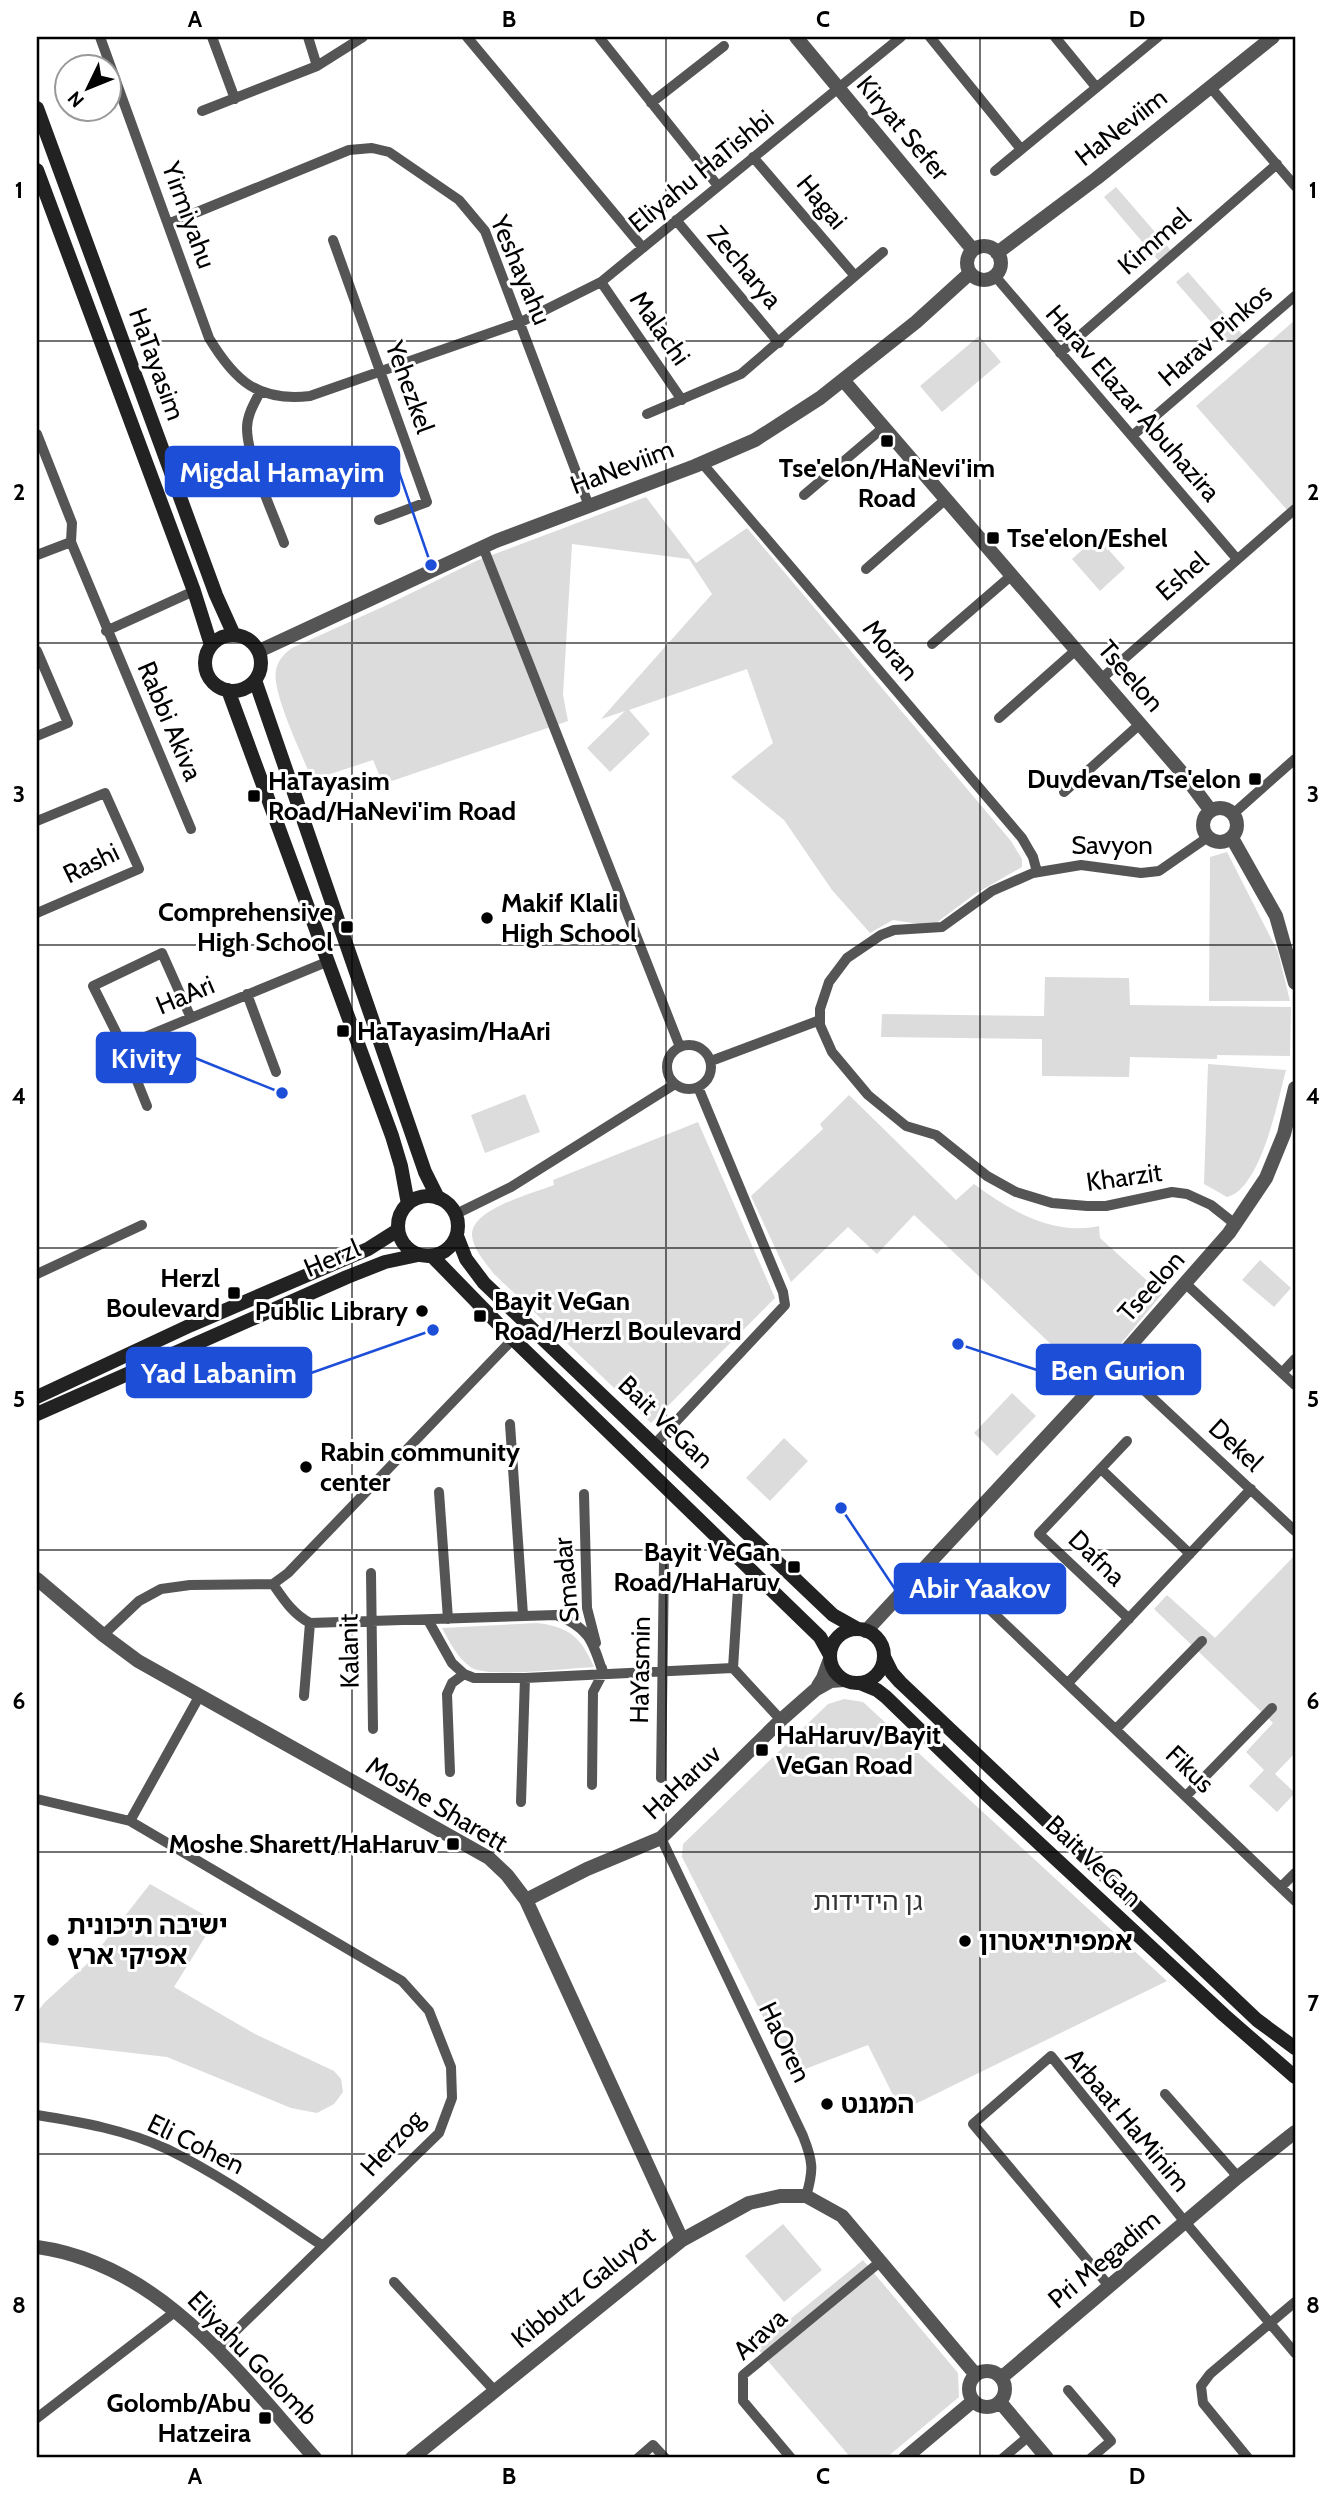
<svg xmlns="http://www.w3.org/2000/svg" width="1332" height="2495" font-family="Cabin,'Noto Sans Hebrew',sans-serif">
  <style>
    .green { fill: #dcdcdc }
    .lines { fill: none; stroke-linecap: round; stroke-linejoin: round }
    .minor { stroke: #555; stroke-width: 10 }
    .tertiary { stroke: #555; stroke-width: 14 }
    .secondary { stroke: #222; stroke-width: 14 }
    .grid { fill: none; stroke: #000; stroke-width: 2; stroke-opacity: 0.55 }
    .poi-dot { fill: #000; stroke: #fff; stroke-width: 2.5 }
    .labels { text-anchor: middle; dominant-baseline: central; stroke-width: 6; stroke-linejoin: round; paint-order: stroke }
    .street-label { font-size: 26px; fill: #000; stroke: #fff }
    .poi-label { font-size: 26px; font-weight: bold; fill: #000; stroke: #fff; text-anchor: start }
    .park-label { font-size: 26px; fill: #333; stroke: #fff }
    .leader { fill: none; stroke: #1d4ed8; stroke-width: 2.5 }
    .callout-dot { fill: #1d4ed8; stroke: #fff; stroke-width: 2.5 }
    .callout { fill: #1d4ed8; stroke: #1d4ed8; stroke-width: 2.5 }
    .callout-label { font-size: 28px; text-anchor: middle; font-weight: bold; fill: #fff }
    .neatline { fill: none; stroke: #000; stroke-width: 2.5 }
    .grid-label { font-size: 23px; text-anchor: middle; font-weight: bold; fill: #000 }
  </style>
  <rect width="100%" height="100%" fill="#fff"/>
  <path class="green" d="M1116 187 1174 254 1162 265 1104 197Z
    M1188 272 1243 335 1231 345 1176 282Z
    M1295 320V502L1287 510 1196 406Z
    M979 336 1001 362 942 412 920 386Z
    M646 497 696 563 747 528 1011 841 1022 859V867L975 894 932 926 893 920 870 933 832 890 784 820 731 777 773 743 747 669 629 710 650 734 610 772 587 748 625 711 601 719 712 594 689 559 572 544 563 695 568 721 383 784 373 760 312 780C303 756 271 692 276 670 278 660 284 654 292 648L389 604 476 561Z
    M1097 537 1125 568 1100 591 1072 559Z
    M1227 852 1278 952 1290 1001H1209L1210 857Z
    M1045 977 1129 978 1130 1005 1291 1007 1290 1056 1217 1055V1059L1130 1057 1129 1077 1042 1076V1039L881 1037 882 1014 1044 1016Z
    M1208 1064 1286 1070C1278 1100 1261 1189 1227 1197L1204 1184Z
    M525 1094 540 1132 485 1153 471 1115Z
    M849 1095 956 1200 974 1184C1009 1210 1053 1236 1099 1226L1100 1238 1162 1294 1090 1381 914 1215 877 1254 848 1227 791 1282 751 1196 823 1129 820 1124Z
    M698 1122 775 1298 651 1423 494 1274C486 1263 473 1250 472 1235 471 1209 534 1193 554 1185L553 1180Z
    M1260 1260 1291 1288 1274 1307 1242 1280Z
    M1012 1393 1036 1416 997 1456 974 1433Z
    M784 1438 808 1461 770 1501 746 1478Z
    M1295 1555V1753L1275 1774 1295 1793 1277 1812 1249 1786 1264 1770 1246 1752 1273 1723 1154 1609 1167 1595 1215 1638Z
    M537 1623C569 1627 581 1637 594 1667 569 1668 491 1678 472 1668 458 1659 450 1643 442 1628Z
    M844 1699 863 1702 1167 1981 901 2111 868 2045 792 2074 682 1857 683 1844 828 1704Z
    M150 1884 215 1921 174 1987 255 2034 334 2071 341 2079 343 2092 334 2104 317 2113 291 2108 167 2057 37 2042V2012L45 2002 87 1964Z
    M783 2224 822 2270 784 2302 745 2256Z
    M863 2260 958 2373 959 2397 886 2458H851L756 2347Z"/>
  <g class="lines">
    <path class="minor" d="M100 37 209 338C235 381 258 402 310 396L519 323 601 282 901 37
      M212 37 235 99
      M308 37 317 66
      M467 37 643 248
      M599 37 718 186
      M930 37 1021 149
      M1055 37 1096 87
      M1211 88 1295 186
      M651 103 724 46
      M202 111 317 66 363 37
      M753 157 855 276
      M995 171 1158 37
      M676 220 779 343
      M168 224 349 150 372 148 389 152 459 200 485 231 589 506
      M333 240 427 502 379 520
      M995 276 1237 559
      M601 282 682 400
      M1060 353 1277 164
      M260 392C254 404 247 415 247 428 247 458 273 513 284 543
      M647 414 741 374 883 252
      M37 434 72 523 71 542 191 829
      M1132 436 1295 296
      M702 463 1022 838 1033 857 1037 872
      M804 495 884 427
      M483 547 680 1047
      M37 555 71 542
      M866 569 946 499
      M106 631 194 591
      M932 644 1012 575
      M37 651 68 723 37 736
      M1101 679 1295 509
      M999 718 1076 650
      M1064 792 1140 724
      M1233 814 1295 759
      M37 821 105 793 139 869 37 913
      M1208 837 1159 871 1141 873 1081 865 1033 873 992 891 942 927 894 930 881 935 847 958 829 982 820 1009V1025L832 1052 868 1095 906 1126 936 1135 987 1176 1016 1192 1052 1203 1087 1206H1106L1172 1192 1187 1194 1211 1205 1235 1224
      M247 994 276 1072
      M667 1067a22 22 0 1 1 44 0a22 22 0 1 1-44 0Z
      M123 1046 93 986 162 953 191 1018
      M711 1061 820 1020
      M147 1106 123 1046 329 961
      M456 1214 511 1187 675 1084
      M37 1274 142 1225
      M1186 1284 1295 1385
      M1115 1363 1295 1531
      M1282 1373 1295 1359
      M510 1424 523 1615
      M1127 1441 1039 1534 1129 1619
      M654 1445 785 1305 783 1292 698 1087
      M1101 1469 1190 1554
      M439 1492 448 1619
      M584 1494 587 1608 596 1643
      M371 1573 373 1729
      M961 1582 1295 1901
      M273 1584C284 1600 293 1614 310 1623L556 1615C589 1627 593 1642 603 1673
      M428 1620 452 1663 464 1674 474 1678H525L733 1668 781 1720
      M103 1635 139 1601 161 1589 190 1585 273 1584 288 1573 513 1339
      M733 1668 738 1589
      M1068 1683 1251 1489
      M304 1696 310 1623
      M1116 1729 1202 1641
      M450 1772 447 1694 452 1683 464 1674
      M661 1778 664 1563
      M592 1785 593 1692 603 1673 602 1668
      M1186 1796 1272 1708
      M37 1799 130 1821 402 1981 429 2011 451 2067 452 2098 439 2133 217 2349
      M521 1802 525 1678
      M130 1821 200 1695
      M661 1838 803 2136C813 2161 814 2170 806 2196
      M1281 1887 1295 1873
      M1165 2094 1238 2177
      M37 2115C81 2122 126 2130 167 2149 222 2176 272 2212 323 2246
      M394 2282 494 2390
      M1109 2286 973 2124 1051 2056 1185 2222 1295 2353
      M1068 2390 1111 2441 1091 2458
      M37 2418 176 2311
      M638 2458 653 2445 665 2458
      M791 2458 743 2401V2375L881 2261
      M1003 2458 1029 2436
      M1248 2458 1203 2403 1201 2386 1210 2374 1295 2302"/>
    <path class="tertiary" d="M796 37 973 250
      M967 263a17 17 0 1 1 34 0a17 17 0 1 1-34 0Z
      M997 253 1097 178 1273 37
      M843 380 1184 775 1211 811
      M259 651 496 541 695 466 755 440 820 398 916 322 970 273
      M1203 825a17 17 0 1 1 34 0a17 17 0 1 1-34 0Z
      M1232 838 1276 916 1295 983
      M37 1579 103 1635 138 1661 489 1858 507 1875 526 1900 682 2240
      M866 1631 1115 1363 1229 1233 1266 1178 1284 1134 1295 1088
      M818 1686 823 1678 830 1659
      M526 1900 587 1869 661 1838 781 1720 815 1690 831 1681 844 1680
      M37 2247C160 2264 238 2372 315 2458
      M969 2389a18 18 0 1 1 36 0a18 18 0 1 1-36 0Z
      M1001 2378 1238 2177 1295 2132
      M1000 2402 1047 2458
      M412 2458 682 2240 749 2203 780 2196H806L842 2216 976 2375
      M905 2458 973 2401"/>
    <path class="secondary" d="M37 108 216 595 234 635
      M37 170 194 591 211 645
      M205 663a28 28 0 1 1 56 0a28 28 0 1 1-56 0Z
      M255 680 425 1172 438 1198
      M228 690 392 1136 401 1166 408 1204
      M398 1226a30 30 0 1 1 60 0a30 30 0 1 1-60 0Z
      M457 1236 466 1259 484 1283 833 1615 858 1629
      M432 1256 513 1339 820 1637 830 1655
      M37 1397 191 1325 368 1249 398 1230
      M37 1414 347 1277 385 1262 418 1255
      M830 1656a27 27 0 1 1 54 0a27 27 0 1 1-54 0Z
      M884 1657 892 1673 900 1682 1257 2020 1295 2048
      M860 1683 877 1690 886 1697 987 1795 1224 2015 1295 2077"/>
  </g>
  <path class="grid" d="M352 37V2458M666 37V2458M980 37V2458M37 341H1295M37 643H1295M37 945H1295M37 1248H1295M37 1550H1295M37 1852H1295M37 2154H1295"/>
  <g class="poi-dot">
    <rect x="880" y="434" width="14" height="14" rx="3.5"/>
    <rect x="986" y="531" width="14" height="14" rx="3.5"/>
    <rect x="1248" y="772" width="14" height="14" rx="3.5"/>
    <rect x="247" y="789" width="14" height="14" rx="3.5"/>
    <circle cx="487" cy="918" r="7"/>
    <rect x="340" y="920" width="14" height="14" rx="3.5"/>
    <rect x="336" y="1024" width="14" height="14" rx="3.5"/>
    <rect x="227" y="1286" width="14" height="14" rx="3.5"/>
    <circle cx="422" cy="1311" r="7"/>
    <rect x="473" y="1309" width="14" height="14" rx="3.5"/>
    <circle cx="306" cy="1467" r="7"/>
    <rect x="787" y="1560" width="14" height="14" rx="3.5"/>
    <rect x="755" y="1743" width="14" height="14" rx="3.5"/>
    <rect x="446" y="1837" width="14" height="14" rx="3.5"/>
    <circle cx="53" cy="1940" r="7"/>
    <circle cx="965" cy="1941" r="7"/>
    <circle cx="827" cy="2104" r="7"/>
    <rect x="258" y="2411" width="14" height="14" rx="3.5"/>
  </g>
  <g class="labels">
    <g class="street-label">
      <text transform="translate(1121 127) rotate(-38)">HaNeviim</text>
      <text transform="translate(903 128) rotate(50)">Kiryat Sefer</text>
      <text transform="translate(701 171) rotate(-39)">Eliyahu HaTishbi</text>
      <text transform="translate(822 202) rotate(50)">Hagai</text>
      <text transform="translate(189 215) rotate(70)">Yirmiyahu</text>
      <text transform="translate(1154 241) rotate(-41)">Kimmel</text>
      <text transform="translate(745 267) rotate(50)">Zecharya</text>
      <text transform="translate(521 270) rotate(67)">Yeshayahu</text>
      <text transform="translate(660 328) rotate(55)">Malachi</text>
      <text transform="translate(1215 335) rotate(-41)">Harav Pinkos</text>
      <text transform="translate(157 364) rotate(70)">HaTayasim</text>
      <text transform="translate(410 387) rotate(70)">Yehezkel</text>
      <text transform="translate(1133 403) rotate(49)">Harav Elazar Abuhazira</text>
      <text transform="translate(622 467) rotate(-21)">HaNeviim</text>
      <text transform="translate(1182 576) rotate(-41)">Eshel</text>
      <text transform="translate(891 650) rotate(50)">Moran</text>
      <text transform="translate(1131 676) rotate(49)">Tseelon</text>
      <text transform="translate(170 721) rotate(67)">Rabbi Akiva</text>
      <text x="1112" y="845">Savyon</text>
      <text transform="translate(91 863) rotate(-26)">Rashi</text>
      <text transform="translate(185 995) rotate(-23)">HaAri</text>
      <text transform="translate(1124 1177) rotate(-8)">Kharzit</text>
      <text transform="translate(332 1258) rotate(-23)">Herzl</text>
      <text transform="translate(1151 1286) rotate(-48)">Tseelon</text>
      <text transform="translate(666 1422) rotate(44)">Bait VeGan</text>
      <text transform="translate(1236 1445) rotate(43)">Dekel</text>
      <text transform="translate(1097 1558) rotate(44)">Dafna</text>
      <text transform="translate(566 1580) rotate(-95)">Smadar</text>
      <text transform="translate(349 1651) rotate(-91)">Kalanit</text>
      <text transform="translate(640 1670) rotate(-89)">HaYasmin</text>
      <text transform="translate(1190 1769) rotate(44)">Fikus</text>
      <text transform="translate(682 1782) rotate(-43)">HaHaruv</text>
      <text transform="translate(437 1804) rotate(31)">Moshe Sharett</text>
      <text transform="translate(1094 1861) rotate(43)">Bait VeGan</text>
      <text transform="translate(785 2042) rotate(64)">HaOren</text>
      <text transform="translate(1128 2120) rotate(50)">Arbaat HaMinim</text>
      <text transform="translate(392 2143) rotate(-47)">Herzog</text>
      <text transform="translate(196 2144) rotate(26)">Eli Cohen</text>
      <text transform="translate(1104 2259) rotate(-40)">Pri Megadim</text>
      <text transform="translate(583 2287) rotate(-39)">Kibbutz Galuyot</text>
      <text transform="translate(760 2334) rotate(-42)">Arava</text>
      <text transform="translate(253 2358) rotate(46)">Eliyahu Golomb</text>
    </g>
    <g class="poi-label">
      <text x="887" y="468" text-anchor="middle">Tse'elon/HaNevi'im<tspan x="887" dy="30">Road</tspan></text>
      <text x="1007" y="538">Tse'elon/Eshel</text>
      <text x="1241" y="779" text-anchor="end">Duvdevan/Tse'elon</text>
      <text x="268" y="781">HaTayasim<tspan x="268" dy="30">Road/HaNevi'im Road</tspan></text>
      <text x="501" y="903">Makif Klali<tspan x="501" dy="30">High School</tspan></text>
      <text x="333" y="912" text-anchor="end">Comprehensive<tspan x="333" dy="30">High School</tspan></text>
      <text x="357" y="1031">HaTayasim/HaAri</text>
      <text x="220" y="1278" text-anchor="end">Herzl<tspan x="220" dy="30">Boulevard</tspan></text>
      <text x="494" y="1301">Bayit VeGan<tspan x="494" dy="30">Road/Herzl Boulevard</tspan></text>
      <text x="408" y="1311" text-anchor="end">Public Library</text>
      <text x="320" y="1452">Rabin community<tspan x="320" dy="30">center</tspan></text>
      <text x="780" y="1552" text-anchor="end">Bayit VeGan<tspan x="780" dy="30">Road/HaHaruv</tspan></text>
      <text x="776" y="1735">HaHaruv/Bayit<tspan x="776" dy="30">VeGan Road</tspan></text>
      <text x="439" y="1844" text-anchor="end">Moshe Sharett/HaHaruv</text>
      <text x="67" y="1925">ישיבה תיכונית<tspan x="67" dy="30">אפיקי ארץ</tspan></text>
      <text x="979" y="1941">אמפיתיאטרון</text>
      <text x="841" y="2104">המגנט</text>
      <text x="251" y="2403" text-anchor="end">Golomb/Abu<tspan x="251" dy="30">Hatzeira</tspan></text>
    </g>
    <g class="park-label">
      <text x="868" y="1901">גן הידידות</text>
    </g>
  </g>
  <path class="leader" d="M431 565L399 472M282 1093L195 1058M958 1344L1037 1370M433 1330L311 1373M841 1508L895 1589"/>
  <g class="callout-dot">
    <circle cx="431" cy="565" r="7"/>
    <circle cx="282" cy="1093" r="7"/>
    <circle cx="958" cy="1344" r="7"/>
    <circle cx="433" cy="1330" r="7"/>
    <circle cx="841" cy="1508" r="7"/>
  </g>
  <g class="callout">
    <rect x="166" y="447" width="233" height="49" rx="7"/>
    <rect x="97" y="1033" width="98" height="49" rx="7"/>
    <rect x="1037" y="1345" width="163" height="49" rx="7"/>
    <rect x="127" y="1348" width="184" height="49" rx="7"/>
    <rect x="895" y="1564" width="170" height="49" rx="7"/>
  </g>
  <g class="callout-label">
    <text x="282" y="482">Migdal Hamayim</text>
    <text x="146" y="1068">Kivity</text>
    <text x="1118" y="1380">Ben Gurion</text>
    <text x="219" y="1383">Yad Labanim</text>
    <text x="980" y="1598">Abir Yaakov</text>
  </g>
  <rect width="1332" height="2495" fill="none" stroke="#ffffff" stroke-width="77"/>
  <g transform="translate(88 88) rotate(227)"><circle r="33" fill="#ffffff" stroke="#999999" stroke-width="2"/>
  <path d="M0-5L12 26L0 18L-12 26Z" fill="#000000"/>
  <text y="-10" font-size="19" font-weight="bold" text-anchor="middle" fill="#000000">N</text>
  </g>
  <rect x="38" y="38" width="1256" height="2418" class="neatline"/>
  <g class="grid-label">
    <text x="195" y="27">A</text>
    <text x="509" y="27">B</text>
    <text x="823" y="27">C</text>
    <text x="1137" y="27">D</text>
    <text x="19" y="198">1</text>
    <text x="1313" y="198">1</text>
    <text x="19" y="500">2</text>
    <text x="1313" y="500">2</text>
    <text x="19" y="802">3</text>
    <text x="1313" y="802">3</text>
    <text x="19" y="1104">4</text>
    <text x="1313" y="1104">4</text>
    <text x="19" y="1407">5</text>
    <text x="1313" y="1407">5</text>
    <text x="19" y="1709">6</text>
    <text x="1313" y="1709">6</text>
    <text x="19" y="2011">7</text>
    <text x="1313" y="2011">7</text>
    <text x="19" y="2313">8</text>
    <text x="1313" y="2313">8</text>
    <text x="195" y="2484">A</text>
    <text x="509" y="2484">B</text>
    <text x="823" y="2484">C</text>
    <text x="1137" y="2484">D</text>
  </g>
</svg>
